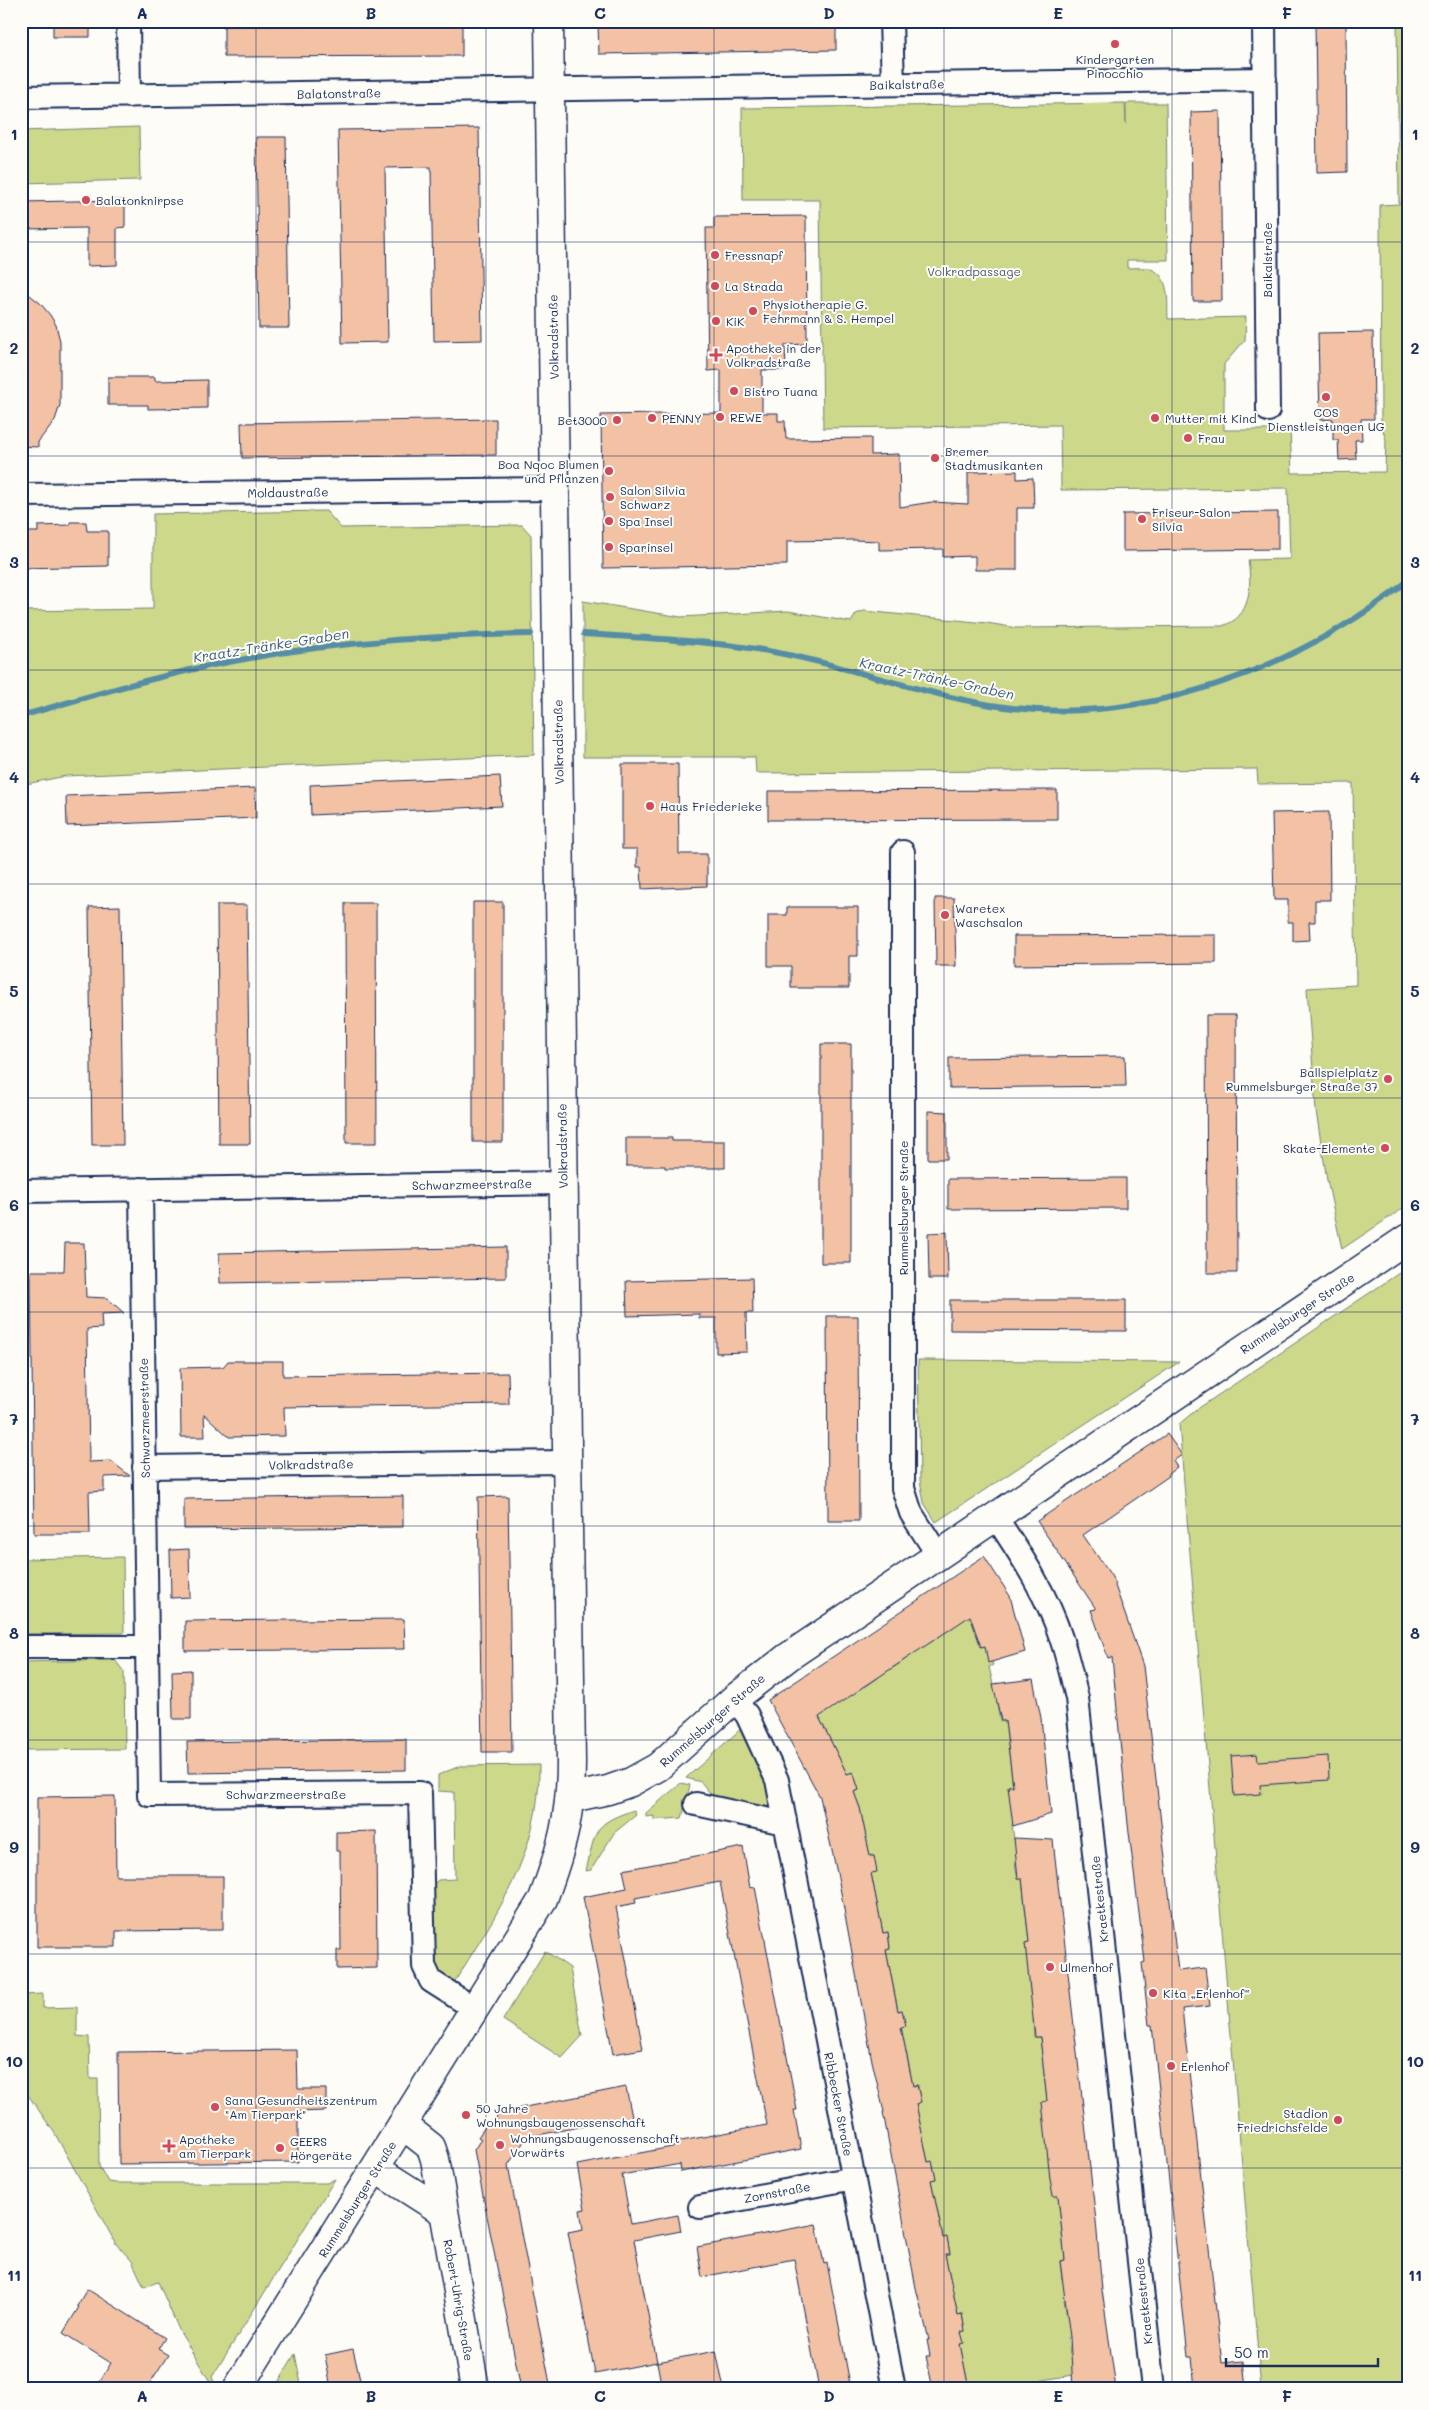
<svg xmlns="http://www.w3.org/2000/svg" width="1429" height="2410" font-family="Mali,sans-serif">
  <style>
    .green { fill: #cdd88b; stroke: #748474 }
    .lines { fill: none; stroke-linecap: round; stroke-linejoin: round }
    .stream { stroke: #558da5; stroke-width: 6 }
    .building { fill: #f3c1a4; stroke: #1b2f5e }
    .minor-casing { stroke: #1b2f5e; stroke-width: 26 }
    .tertiary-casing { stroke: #1b2f5e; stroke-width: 31 }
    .minor { stroke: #fdfcf7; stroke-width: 22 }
    .tertiary { stroke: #fdfcf7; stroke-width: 28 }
    .grid { fill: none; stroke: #1b2f5e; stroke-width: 1; stroke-opacity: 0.55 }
    .poi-dot { fill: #d1495b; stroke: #fdfcf7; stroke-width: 2 }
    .labels { text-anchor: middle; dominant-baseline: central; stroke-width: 4; stroke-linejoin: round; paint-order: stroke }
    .poi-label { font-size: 12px; fill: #1b2f5e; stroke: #fdfcf7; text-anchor: start }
    .street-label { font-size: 12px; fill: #1b2f5e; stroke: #fdfcf7 }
    .park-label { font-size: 12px; fill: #485969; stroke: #fdfcf7 }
    .water-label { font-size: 14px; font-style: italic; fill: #385e82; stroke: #fdfcf7 }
    .neatline { fill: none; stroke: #1b2f5e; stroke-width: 2 }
    .grid-label { font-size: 16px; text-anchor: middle; font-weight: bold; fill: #1b2f5e }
  </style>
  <rect width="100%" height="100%" fill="#fdfcf7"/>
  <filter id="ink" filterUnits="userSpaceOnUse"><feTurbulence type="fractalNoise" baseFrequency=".02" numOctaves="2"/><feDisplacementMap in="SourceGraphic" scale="10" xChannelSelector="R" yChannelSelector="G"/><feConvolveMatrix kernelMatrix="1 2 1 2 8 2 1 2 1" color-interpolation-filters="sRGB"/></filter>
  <g filter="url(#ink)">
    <path class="green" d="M1397 21H1408V1205L1342 1249 1327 1180 1316 1111 1307 988 1356 985 1353 783 1258 784 1257 769 756 773 755 757H583V601L681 617 788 611 851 622 856 614 864 611 987 623 1017 628 1222 626C1251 618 1252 586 1248 560L1290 559 1288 488 1061 490 1060 425 823 428 820 200H743L742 108 1125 103 1126 124V103H1166L1168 260H1127V268C1134 268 1145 267 1151 269 1171 276 1167 303 1168 319L1246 317 1245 340 1224 364V430H1290L1292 473 1385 472 1386 440 1381 424 1380 205 1399 204Z
      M139 127 140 180 21 183V131Z
      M326 511 341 528 522 525 531 535 534 755 66 776 21 785V611L153 609V514Z
      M1408 1267V2382L1314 2389H1261L1179 1424 1196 1410Z
      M918 1360 1179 1362 936 1522 924 1503 920 1480Z
      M123 1557 124 1633 21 1634V1559Z
      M973 1603 976 1631 981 1647 986 1645 993 1665 989 1667 993 1684 998 1683 1001 1703 997 1704 1000 1721H1005L1013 1786H1008L1017 1823 1012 1824 1014 1840 1018 1841 1020 1861 1015 1863 1018 1878H1022L1029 1942 1025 1943 1033 1981 1029 1982 1031 1998 1035 1999 1038 2019 1033 2020 1034 2037H1040L1047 2101 1042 2102 1058 2196 1065 2260 1060 2261 1062 2279H1067L1070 2299 1064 2300 1067 2316H1070L1073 2336 1068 2338 1070 2355 1078 2354 1085 2373 990 2389H963L962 2382 967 2379 960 2344 961 2332 965 2331 962 2314 958 2315 945 2254 950 2253 947 2238H943L931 2180 936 2178 932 2162H928L916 2104 920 2102 918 2085 913 2086 901 2027 905 2025 902 2010 898 2011 886 1950 890 1948 888 1932 883 1933 871 1873 874 1856H870L860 1808 854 1792 859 1790 853 1772 847 1774 815 1709 838 1704 863 1684 865 1687 878 1678 890 1665 893 1668 906 1659 904 1656 933 1641Z
      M115 1660 124 1672 125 1749 21 1750V1662Z
      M743 1727 773 1793C772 1801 773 1807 764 1810L714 1798 701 1782 686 1778Z
      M539 1765C541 1853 496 1915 452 1986L440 1976 432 1959 433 1885 438 1880 455 1879 454 1792 438 1791V1775L460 1766Z
      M681 1783 690 1785 682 1818 654 1820V1816L646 1817V1813Z
      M634 1810 636 1815 614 1833 591 1870 586 1871C596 1830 592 1824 634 1810Z
      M545 1951 570 1968 582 2036 562 2058 503 2020Z
      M43 1994V2008L77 2007V2036L89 2037 90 2079H98L99 2166 108 2182 116 2183H327L335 2179 212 2377 214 2382 212 2385 180 2332 158 2282 144 2287 132 2261 116 2244 54 2132 21 2085V1995Z
      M295 2354 302 2389H274Z"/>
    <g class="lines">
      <path class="stream" d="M584 634C641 638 700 640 756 649 840 662 922 696 1005 707 1146 726 1297 668 1408 581
        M21 716C91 696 162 674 234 661 332 642 432 636 531 634"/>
    </g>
    <path class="building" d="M53 21H90V37H53Z
      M836 21V50L599 54 598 24Z
      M1315 21H1346L1347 172 1317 173Z
      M462 25V56L224 57V26Z
      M1220 111 1222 301H1193L1191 112Z
      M479 128 482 340 434 341 431 167 385 168 388 342 342 343 338 130Z
      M256 137H286L289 328H259Z
      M125 200V227L117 228V265L87 266V228L21 229V202Z
      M806 216 807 344 785 345 786 370H762V413H778V421H785L786 439 871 438V455L899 454 900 507 932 502 968 504V472L1017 471V479L1033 478 1034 508H1017V570H975V556L943 557V549L879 550V541L853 540 787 541V565L603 568 601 415 721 413V370L708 371 706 228H714V217Z
      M21 288 40 303 50 315 56 325 60 341V405L55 420 38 442V447L21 446Z
      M1373 332 1374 419H1361L1362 440H1355L1356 459 1339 460 1338 440H1333V419L1320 420 1318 333Z
      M108 377H155V381L207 380V408L148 409V405H108Z
      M496 419V455L242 458 241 423Z
      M1278 512V549L1123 551V514Z
      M70 522H86L87 531H108V566L21 568V532H38V526L70 525Z
      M622 764H678L679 854H707V886L642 889 641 867H637V849H622Z
      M500 776 502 806 311 815 310 785Z
      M255 788 256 818 67 826 66 796Z
      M1057 790V819L768 820V791Z
      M1329 812 1330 900H1315V922H1309L1310 940 1293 941V922H1288V900H1274L1272 813Z
      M935 898H954L956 966H936Z
      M473 902H503V1142H473Z
      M345 903H376L377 1143H346Z
      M217 905H247L250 1144H219Z
      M120 906 123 1145H92L89 907Z
      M787 907H858V956H849V988H791V966H768V915H787Z
      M1216 935V963L1014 965V936Z
      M1206 1015H1236L1237 1273H1207Z
      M821 1044H851V1263H821Z
      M1125 1056 1126 1086 949 1088V1058Z
      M928 1111 947 1112V1159H928Z
      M626 1138H672V1141H725V1168H665V1166H626Z
      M1126 1178V1208L948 1209V1179Z
      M947 1232 948 1279H929L928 1233Z
      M65 1243H84L86 1297 107 1298 124 1313 101 1314 102 1328 87 1329 89 1462 111 1461 130 1476 104 1477V1491L89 1492 90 1534H34L31 1271H64Z
      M506 1247V1278L220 1283 219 1253Z
      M752 1278 753 1313H746L747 1352 716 1353V1318H699V1314L627 1316 626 1281Z
      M950 1300H1126V1331L950 1330Z
      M827 1316H858L859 1521H828Z
      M228 1361H283V1376L508 1373 509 1404 284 1407 285 1436 229 1437 204 1414 205 1437H181L180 1368 223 1367Z
      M1167 1434 1182 1455 1173 1461 1177 1467 1168 1474 1169 1476 1083 1535 1112 1577 1143 1666 1178 1971 1205 1968 1210 2006 1182 2009 1222 2363 1243 2361 1246 2389H1195L1192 2357H1188L1186 2338 1152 2025H1149L1142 1963 1145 1962 1128 1824 1112 1657 1108 1658 1091 1610 1096 1609 1037 1521Z
      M403 1496V1527L184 1529V1499Z
      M508 1496 512 1752H482L478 1497Z
      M189 1549 190 1597 171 1598 170 1550Z
      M984 1556 1010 1596 1025 1652 988 1663 985 1646 981 1647 970 1616 819 1717 847 1774 853 1772 859 1790 854 1792 860 1808 870 1856H874L877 1872 871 1873 883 1933 888 1932 890 1949 886 1950 898 2011 902 2010 906 2026 901 2027 913 2086 917 2085 921 2102 916 2104 928 2162 932 2161 936 2179 931 2180 943 2238 947 2237 950 2254H945L958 2315 962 2314 965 2331 961 2332 964 2343 960 2344 969 2389H933L926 2356H930L927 2340H929L916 2288 883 2112H884L872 2061 839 1882 820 1797 768 1700Z
      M404 1619 405 1649 185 1651V1621Z
      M191 1670V1719H173L172 1671Z
      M1033 1679 1041 1718 1051 1814 1013 1826 1008 1786H1013L1005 1721H1001L993 1684Z
      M406 1739V1770L188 1773 187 1742Z
      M1257 1754 1258 1761 1328 1756 1329 1780 1260 1785 1261 1794 1234 1796 1231 1756Z
      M115 1796 116 1876H223V1930L116 1931V1947H37V1797Z
      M376 1831 377 1968 337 1969V1950H341L340 1851H336V1832Z
      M1014 1838 1053 1840 1096 2221 1102 2290 1116 2389H1073L1070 2337 1060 2261 1065 2260 1058 2196H1053L1050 2179 1042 2102 1047 2101 1040 2037H1035L1025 1943 1029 1942 1022 1878H1018Z
      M743 1847 750 1888 755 1887 797 2110H794L801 2149 681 2172 680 2164 622 2175 631 2224 678 2215 681 2231 634 2240 657 2362 595 2374 568 2232 583 2229 580 2210 585 2209 577 2165 677 2146 676 2142 767 2125 720 1882 635 1898 636 1903 616 1907 643 2049 613 2054 583 1897 627 1888 623 1870Z
      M297 2050 298 2089H326V2111L298 2112V2162L119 2164 118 2052Z
      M626 2087 632 2117 527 2137 508 2165 551 2389H521L474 2150 481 2139 478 2137 489 2121 493 2123 500 2112Z
      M816 2224 824 2264 827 2263 851 2389H819L794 2259 702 2277 697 2247Z
      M87 2289 165 2338 158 2349 168 2355 146 2389H95L111 2363 63 2333 79 2307 77 2306Z
      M353 2349 362 2389H331L325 2355Z
      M716 2351 724 2389H662L657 2362Z"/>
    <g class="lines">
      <defs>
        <path id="minor" d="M128 21 129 96
          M891 21 893 84
          M1264 21 1268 410
          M21 97 1265 79
          M21 495 555 489
          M903 852V1488L911 1513 938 1555
          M141 1189 149 1795 420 1793 424 1966 431 1981 475 2009
          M21 1191 563 1183
          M144 1467 567 1462
          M995 1516C1021 1555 1047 1594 1061 1638 1068 1658 1072 1678 1077 1698L1153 2389
          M21 1647H147
          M734 1699 747 1715 777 1780 894 2389
          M696 1804 775 1821 785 1820
          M700 2207 854 2178"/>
        <path id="tertiary" d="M571 1798 608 1790 631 1782 658 1767 734 1699 788 1657 1408 1238
          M403 2125 431 2147 435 2159 475 2389
          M376 2169 442 2211
          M237 2389 543 1899C562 1848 571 1816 571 1761L549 21"/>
      </defs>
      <use href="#minor" class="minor-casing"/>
      <use href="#tertiary" class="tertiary-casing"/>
      <use href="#minor" class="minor"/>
      <use href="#tertiary" class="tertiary"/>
    </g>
  </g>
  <path class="grid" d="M256 21V2389M486 21V2389M714 21V2389M944 21V2389M1172 21V2389M21 242H1408M21 456H1408M21 670H1408M21 884H1408M21 1098H1408M21 1312H1408M21 1526H1408M21 1740H1408M21 1954H1408M21 2168H1408"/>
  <g class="poi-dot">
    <circle cx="1115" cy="44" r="5"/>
    <circle cx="86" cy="200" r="5"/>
    <circle cx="715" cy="255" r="5"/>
    <circle cx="715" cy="286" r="5"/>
    <circle cx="753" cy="311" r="5"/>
    <circle cx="716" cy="321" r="5"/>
    <path d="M713.5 347.5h5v5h5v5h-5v5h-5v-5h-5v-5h5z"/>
    <circle cx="734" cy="391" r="5"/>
    <circle cx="1326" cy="397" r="5"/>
    <circle cx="720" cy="417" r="5"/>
    <circle cx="652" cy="418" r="5"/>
    <circle cx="1155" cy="418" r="5"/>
    <circle cx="617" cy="420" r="5"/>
    <circle cx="1188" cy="438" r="5"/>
    <circle cx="935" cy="458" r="5"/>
    <circle cx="609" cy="471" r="5"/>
    <circle cx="610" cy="497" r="5"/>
    <circle cx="1142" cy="519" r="5"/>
    <circle cx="609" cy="521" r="5"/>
    <circle cx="609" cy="547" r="5"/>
    <circle cx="650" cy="806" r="5"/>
    <circle cx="945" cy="915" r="5"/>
    <circle cx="1388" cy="1079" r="5"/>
    <circle cx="1385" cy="1148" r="5"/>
    <circle cx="1050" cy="1967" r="5"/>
    <circle cx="1153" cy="1993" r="5"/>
    <circle cx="1171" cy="2066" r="5"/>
    <circle cx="215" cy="2107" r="5"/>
    <circle cx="466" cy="2115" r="5"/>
    <circle cx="1338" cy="2120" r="5"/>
    <circle cx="500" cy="2145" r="5"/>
    <path d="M166.5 2138.5h5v5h5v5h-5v5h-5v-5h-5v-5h5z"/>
    <circle cx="280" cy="2148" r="5"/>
  </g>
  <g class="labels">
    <g class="poi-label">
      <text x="1115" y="59" text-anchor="middle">Kindergarten<tspan x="1115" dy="14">Pinocchio</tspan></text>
      <text x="96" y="200">Balatonknirpse</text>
      <text x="725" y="255">Fressnapf</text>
      <text x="725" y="286">La Strada</text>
      <text x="763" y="304">Physiotherapie G.<tspan x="763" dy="14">Fehrmann &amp; S. Hempel</tspan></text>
      <text x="726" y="321">KiK</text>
      <text x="726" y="348">Apotheke in der<tspan x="726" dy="14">Volkradstraße</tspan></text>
      <text x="744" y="391">Bistro Tuana</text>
      <text x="1326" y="412" text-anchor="middle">COS<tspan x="1326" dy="14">Dienstleistungen UG</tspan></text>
      <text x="730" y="417">REWE</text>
      <text x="662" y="418">PENNY</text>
      <text x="1165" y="418">Mutter mit Kind</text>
      <text x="607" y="420" text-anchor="end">Bet3000</text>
      <text x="1198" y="438">Frau</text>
      <text x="945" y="451">Bremer<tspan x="945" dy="14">Stadtmusikanten</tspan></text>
      <text x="599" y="464" text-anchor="end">Boa Nqoc Blumen<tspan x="599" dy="14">und Pflanzen</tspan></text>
      <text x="620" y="490">Salon Silvia<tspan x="620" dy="14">Schwarz</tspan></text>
      <text x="1152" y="512">Friseur-Salon<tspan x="1152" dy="14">Silvia</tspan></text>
      <text x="619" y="521">Spa Insel</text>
      <text x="619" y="547">Sparinsel</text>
      <text x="660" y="806">Haus Friederieke</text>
      <text x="955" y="908">Waretex<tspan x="955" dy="14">Waschsalon</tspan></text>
      <text x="1378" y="1072" text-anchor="end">Ballspielplatz<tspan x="1378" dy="14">Rummelsburger Straße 37</tspan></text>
      <text x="1375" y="1148" text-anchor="end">Skate-Elemente</text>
      <text x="1060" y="1967">Ulmenhof</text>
      <text x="1163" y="1993">Kita „Erlenhof“</text>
      <text x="1181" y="2066">Erlenhof</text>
      <text x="225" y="2100">Sana Gesundheitszentrum<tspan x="225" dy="14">"Am Tierpark"</tspan></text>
      <text x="476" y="2108">50 Jahre<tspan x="476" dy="14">Wohnungsbaugenossenschaft</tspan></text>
      <text x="1328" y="2113" text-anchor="end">Stadion<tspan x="1328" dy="14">Friedrichsfelde</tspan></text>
      <text x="510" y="2138">Wohnungsbaugenossenschaft<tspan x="510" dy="14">Vorwärts</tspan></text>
      <text x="179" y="2139">Apotheke<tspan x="179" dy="14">am Tierpark</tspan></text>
      <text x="290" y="2141">GEERS<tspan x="290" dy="14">Hörgeräte</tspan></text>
    </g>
    <g class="street-label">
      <text transform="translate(907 84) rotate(-1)">Baikalstraße</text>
      <text transform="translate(339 93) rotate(-1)">Balatonstraße</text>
      <text transform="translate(1267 260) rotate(-90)">Baikalstraße</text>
      <text transform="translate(553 337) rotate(-91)">Volkradstraße</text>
      <text transform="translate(288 492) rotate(-1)">Moldaustraße</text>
      <text transform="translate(558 742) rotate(-91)">Volkradstraße</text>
      <text transform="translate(562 1146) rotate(-91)">Volkradstraße</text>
      <text transform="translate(472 1184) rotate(-1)">Schwarzmeerstraße</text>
      <text transform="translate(903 1208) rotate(-90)">Rummelsburger Straße</text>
      <text transform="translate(1297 1313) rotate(-34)">Rummelsburger Straße</text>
      <text transform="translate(144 1418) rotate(-91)">Schwarzmeerstraße</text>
      <text transform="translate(311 1464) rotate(-1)">Volkradstraße</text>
      <text transform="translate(712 1720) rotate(-41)">Rummelsburger Straße</text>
      <text x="286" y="1794">Schwarzmeerstraße</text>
      <text transform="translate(1099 1899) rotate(-96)">Kraetkestraße</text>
      <text transform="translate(839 2104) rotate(79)">Ribbecker Straße</text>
      <text transform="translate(777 2192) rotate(-11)">Zornstraße</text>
      <text transform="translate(357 2199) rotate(-58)">Rummelsburger Straße</text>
      <text transform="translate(459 2300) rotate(80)">Robert-Uhrig-Straße</text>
      <text transform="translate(1143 2301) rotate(-96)">Kraetkestraße</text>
    </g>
    <g class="park-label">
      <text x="974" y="271">Volkradpassage</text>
    </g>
    <g class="water-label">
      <text transform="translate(271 645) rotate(-9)">Kraatz-Tränke-Graben</text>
      <text transform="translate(937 678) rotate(12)">Kraatz-Tränke-Graben</text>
    </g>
  </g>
  <rect width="1429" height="2410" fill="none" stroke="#fdfcf7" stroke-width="55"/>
  <path d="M1226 2358v8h152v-8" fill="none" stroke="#1b2f5e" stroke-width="2.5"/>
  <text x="1234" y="2358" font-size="15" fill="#1b2f5e" stroke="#fdfcf7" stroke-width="4" paint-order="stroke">50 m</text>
  <rect x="28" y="28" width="1374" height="2354" class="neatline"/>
  <g class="grid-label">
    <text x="142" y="19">A</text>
    <text x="371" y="19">B</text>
    <text x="600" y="19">C</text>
    <text x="829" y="19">D</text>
    <text x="1058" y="19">E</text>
    <text x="1287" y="19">F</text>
    <text x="14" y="140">1</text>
    <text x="1415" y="140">1</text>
    <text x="14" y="354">2</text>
    <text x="1415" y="354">2</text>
    <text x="14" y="568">3</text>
    <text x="1415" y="568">3</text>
    <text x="14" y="783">4</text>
    <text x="1415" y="783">4</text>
    <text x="14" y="997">5</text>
    <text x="1415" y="997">5</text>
    <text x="14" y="1211">6</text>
    <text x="1415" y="1211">6</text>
    <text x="14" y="1425">7</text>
    <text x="1415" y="1425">7</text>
    <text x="14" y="1639">8</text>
    <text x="1415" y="1639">8</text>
    <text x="14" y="1853">9</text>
    <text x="1415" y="1853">9</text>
    <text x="14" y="2067">10</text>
    <text x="1415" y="2067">10</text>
    <text x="14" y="2281">11</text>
    <text x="1415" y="2281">11</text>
    <text x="142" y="2402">A</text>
    <text x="371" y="2402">B</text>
    <text x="600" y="2402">C</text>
    <text x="829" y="2402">D</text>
    <text x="1058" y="2402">E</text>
    <text x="1287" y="2402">F</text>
  </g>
</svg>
